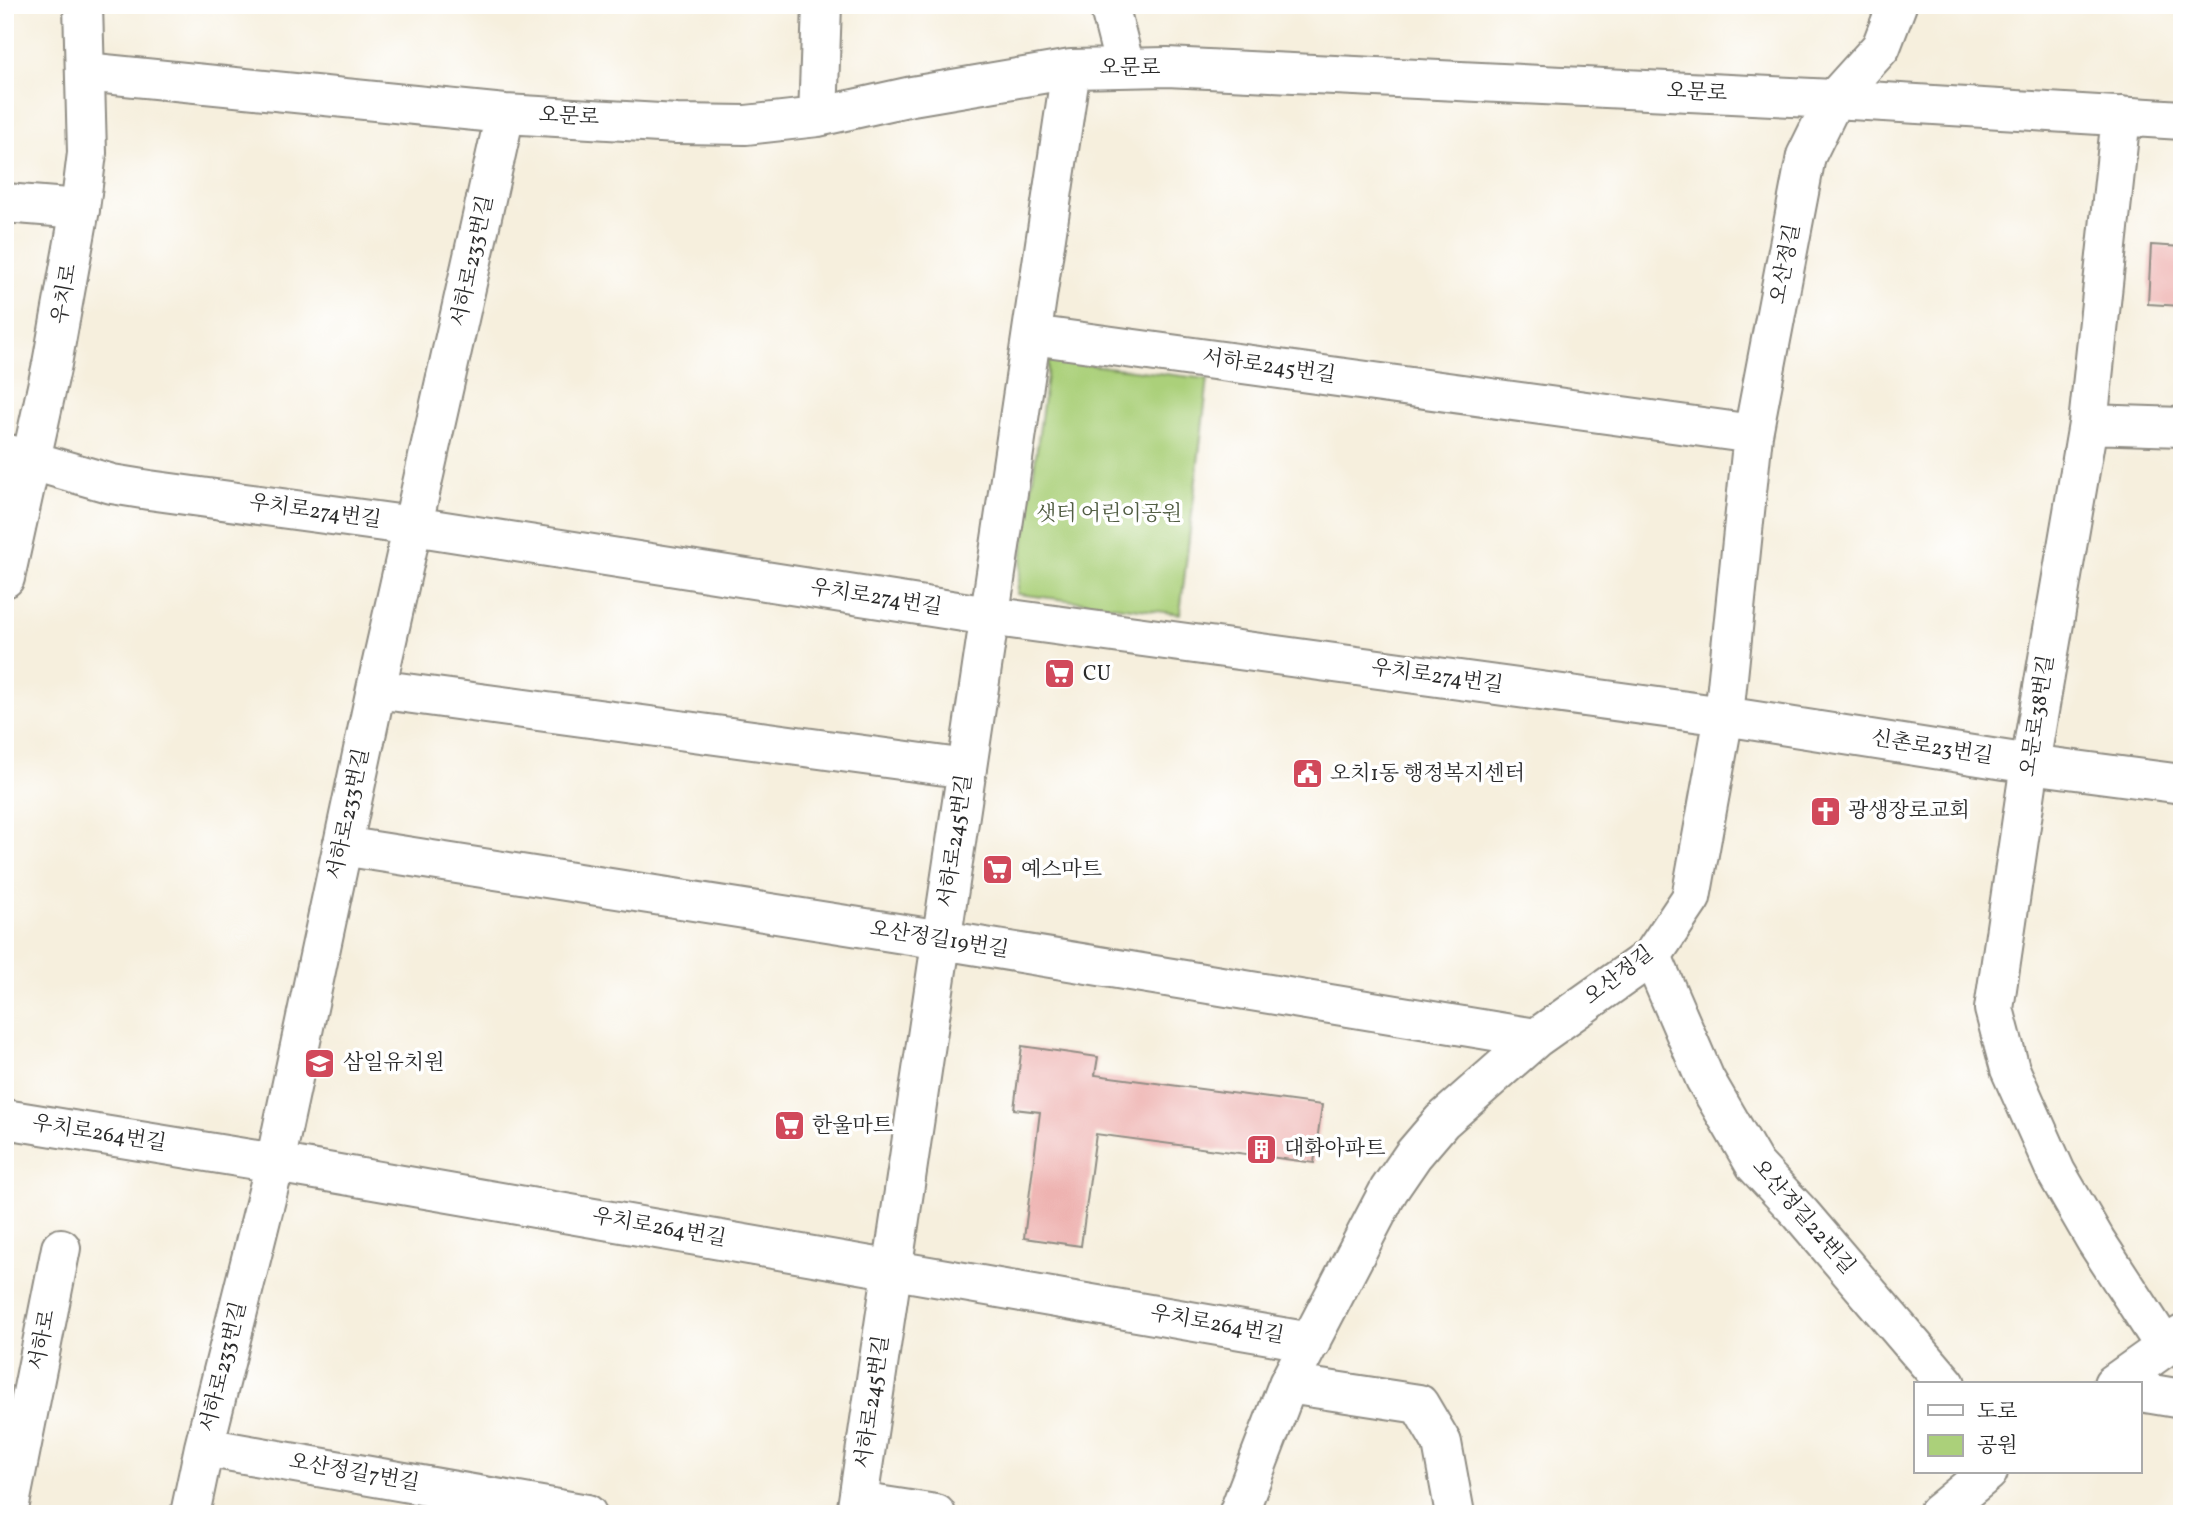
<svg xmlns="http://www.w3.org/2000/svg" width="2187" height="1519" font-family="Vollkorn,'Noto Serif KR',serif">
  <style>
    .green { fill: #abd07a; stroke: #6b7e52; stroke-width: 2 }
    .building { fill: #eeb2b0 }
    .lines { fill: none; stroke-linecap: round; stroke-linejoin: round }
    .minor-casing { stroke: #908d84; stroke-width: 42 }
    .major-casing { stroke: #908d84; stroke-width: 42 }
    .minor { stroke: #fff; stroke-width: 38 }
    .major { stroke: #fff; stroke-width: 38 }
    .labels { text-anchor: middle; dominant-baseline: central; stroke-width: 7; stroke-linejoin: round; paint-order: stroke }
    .street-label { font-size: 21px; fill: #2b2b2b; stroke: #fff }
    .park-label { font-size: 21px; fill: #515d43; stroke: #fff }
    .poi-label { font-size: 21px; fill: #2b2b2b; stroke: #fff; text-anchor: start }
  </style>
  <rect width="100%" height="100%" fill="#fff"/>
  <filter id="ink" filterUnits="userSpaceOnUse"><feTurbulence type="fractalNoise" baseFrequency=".0143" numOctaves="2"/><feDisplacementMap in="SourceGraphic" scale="14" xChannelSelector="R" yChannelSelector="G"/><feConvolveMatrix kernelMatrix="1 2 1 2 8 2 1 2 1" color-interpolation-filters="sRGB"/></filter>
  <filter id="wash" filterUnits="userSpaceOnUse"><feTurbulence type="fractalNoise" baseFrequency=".00686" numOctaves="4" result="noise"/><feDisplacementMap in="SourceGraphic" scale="28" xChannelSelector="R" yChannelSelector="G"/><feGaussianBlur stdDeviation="1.57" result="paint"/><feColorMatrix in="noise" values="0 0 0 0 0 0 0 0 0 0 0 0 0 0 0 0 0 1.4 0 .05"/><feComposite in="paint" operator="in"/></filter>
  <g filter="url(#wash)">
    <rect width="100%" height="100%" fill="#f6efdd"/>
    <path class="green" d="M1049 360 1208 379 1180 614 1017 594Z"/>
    <g id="blocks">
      <path class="building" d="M2151 245 2182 247V306L2148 304Z
        M1022 1046 1098 1057 1095 1075 1322 1105 1314 1163 1096 1134 1081 1246 1024 1238 1040 1112 1014 1109Z"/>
    </g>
  </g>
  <g filter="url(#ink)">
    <use href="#blocks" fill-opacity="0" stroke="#908d84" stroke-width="2"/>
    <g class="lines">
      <defs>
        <path id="minor" d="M1109 5 1125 67
          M85 72 505 114 677 124 746 125 818 117 912 96 1071 69 1167 67 1834 99 2182 120
          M2121 116 2088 424 2030 764 1994 1009 2010 1069 2056 1172 2096 1241 2165 1347
          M818 117 822 5
          M5 203 80 209
          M1032 335 1753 434
          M2088 424 2182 427
          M5 453 112 484 149 490 413 526 989 616 1724 716 2030 764 2182 784
          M376 689 967 769
          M342 846 942 940 1536 1038
          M1652 956 1705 1079 1755 1165 1801 1214 1946 1384
          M5 1119 275 1163 1311 1342
          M1288 1384 1419 1404 1442 1443 1455 1514
          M2113 1384 2182 1335
          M2140 1392 2182 1399
          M204 1447 587 1514
          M858 1502 936 1514
          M8 1514 61 1248
          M190 1514 204 1447 275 1163 376 689 505 114
          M856 1514 1071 69
          M1238 1514 1288 1384 1389 1190 1413 1155 1442 1121 1536 1038 1652 956 1691 898 1724 716 1753 434 1806 156 1834 99 1881 47 1897 5
          M1937 1514 1988 1472"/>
        <path id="major" d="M5 578 52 364 80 209 87 153 83 5"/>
      </defs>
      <use href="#minor" class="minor-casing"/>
      <use href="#major" class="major-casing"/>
      <use href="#minor" class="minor"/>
      <use href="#major" class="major"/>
    </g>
  </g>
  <defs>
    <symbol id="supermarket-square" viewBox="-11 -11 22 22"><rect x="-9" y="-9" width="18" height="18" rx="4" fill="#d1495b" stroke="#fff"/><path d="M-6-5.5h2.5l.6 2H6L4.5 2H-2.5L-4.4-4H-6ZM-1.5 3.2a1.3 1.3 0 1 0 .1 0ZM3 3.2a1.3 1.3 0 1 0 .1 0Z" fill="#fff"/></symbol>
    <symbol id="civic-square" viewBox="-11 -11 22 22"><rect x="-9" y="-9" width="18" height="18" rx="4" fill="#d1495b" stroke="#fff"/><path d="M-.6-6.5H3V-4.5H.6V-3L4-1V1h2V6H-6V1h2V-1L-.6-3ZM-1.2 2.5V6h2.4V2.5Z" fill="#fff"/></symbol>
    <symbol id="church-square" viewBox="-11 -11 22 22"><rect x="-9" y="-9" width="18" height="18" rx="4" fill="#d1495b" stroke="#fff"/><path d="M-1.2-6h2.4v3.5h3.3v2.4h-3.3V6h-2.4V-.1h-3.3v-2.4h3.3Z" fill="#fff"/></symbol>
    <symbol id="school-square" viewBox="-11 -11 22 22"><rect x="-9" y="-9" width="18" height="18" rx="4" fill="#d1495b" stroke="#fff"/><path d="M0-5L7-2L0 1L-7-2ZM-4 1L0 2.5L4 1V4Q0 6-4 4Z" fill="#fff"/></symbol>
    <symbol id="building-square" viewBox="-11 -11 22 22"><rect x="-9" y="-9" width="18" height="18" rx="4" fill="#d1495b" stroke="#fff"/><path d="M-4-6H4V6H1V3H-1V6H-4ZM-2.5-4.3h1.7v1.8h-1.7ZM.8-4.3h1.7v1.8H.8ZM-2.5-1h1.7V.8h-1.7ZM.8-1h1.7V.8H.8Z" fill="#fff"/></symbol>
  </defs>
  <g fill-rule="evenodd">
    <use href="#supermarket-square" x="1042" y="656" width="35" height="35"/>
    <use href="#civic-square" x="1290" y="756" width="35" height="35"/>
    <use href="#church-square" x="1808" y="794" width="35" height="35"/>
    <use href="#supermarket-square" x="980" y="852" width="35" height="35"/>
    <use href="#school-square" x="302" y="1046" width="35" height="35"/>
    <use href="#supermarket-square" x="772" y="1108" width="35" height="35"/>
    <use href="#building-square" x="1244" y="1132" width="35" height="35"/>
  </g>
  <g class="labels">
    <g class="street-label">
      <text x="1130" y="68">오문로</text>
      <text transform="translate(1697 93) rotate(3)">오문로</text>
      <text transform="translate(569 117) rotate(3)">오문로</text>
      <text transform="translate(473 261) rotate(-78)">서하로233번길</text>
      <text transform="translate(1786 264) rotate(-79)">오산정길</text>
      <text transform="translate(65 294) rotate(-80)">우치로</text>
      <text transform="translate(1269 367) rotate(8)">서하로245번길</text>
      <text transform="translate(315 512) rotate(8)">우치로274번길</text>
      <text transform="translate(876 598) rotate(9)">우치로274번길</text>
      <text transform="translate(1437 677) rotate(8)">우치로274번길</text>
      <text transform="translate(2038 716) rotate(-81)">오문로38번길</text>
      <text transform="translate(1932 748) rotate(9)">신촌로23번길</text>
      <text transform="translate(349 814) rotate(-78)">서하로233번길</text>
      <text transform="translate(956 841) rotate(-82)">서하로245번길</text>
      <text transform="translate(939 940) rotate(9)">오산정길19번길</text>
      <text transform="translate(1619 976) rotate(-38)">오산정길</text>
      <text transform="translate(99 1134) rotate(9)">우치로264번길</text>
      <text transform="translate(1803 1217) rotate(49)">오산정길22번길</text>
      <text transform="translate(659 1228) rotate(10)">우치로264번길</text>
      <text transform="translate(1217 1325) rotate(10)">우치로264번길</text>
      <text transform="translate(43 1340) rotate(-79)">서하로</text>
      <text transform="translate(224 1367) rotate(-76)">서하로233번길</text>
      <text transform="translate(873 1402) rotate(-82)">서하로245번길</text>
      <text transform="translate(354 1473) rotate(10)">오산정길7번길</text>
    </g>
    <g class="park-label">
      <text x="1109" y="514">샛터 어린이공원</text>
    </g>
    <g class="poi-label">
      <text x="1083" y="674">CU</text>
      <text x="1330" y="774">오치1동 행정복지센터</text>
      <text x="1848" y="811">광생장로교회</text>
      <text x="1021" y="870">예스마트</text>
      <text x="343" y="1063">삼일유치원</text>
      <text x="812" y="1126">한울마트</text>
      <text x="1284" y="1149">대화아파트</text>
    </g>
  </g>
  <rect width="2187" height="1519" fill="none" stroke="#fff" stroke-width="28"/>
  <rect x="1914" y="1382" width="228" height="91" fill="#ffffff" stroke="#aaaaaa" stroke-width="2"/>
  <rect x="1928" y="1405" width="35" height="10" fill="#ffffff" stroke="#aaaaaa" stroke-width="2"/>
  <text x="1977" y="1418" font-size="21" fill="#2b2b2b">도로</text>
  <rect x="1928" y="1435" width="35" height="21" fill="#abd07a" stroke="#aaaaaa" stroke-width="2"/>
  <text x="1977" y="1452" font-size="21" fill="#2b2b2b">공원</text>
</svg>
